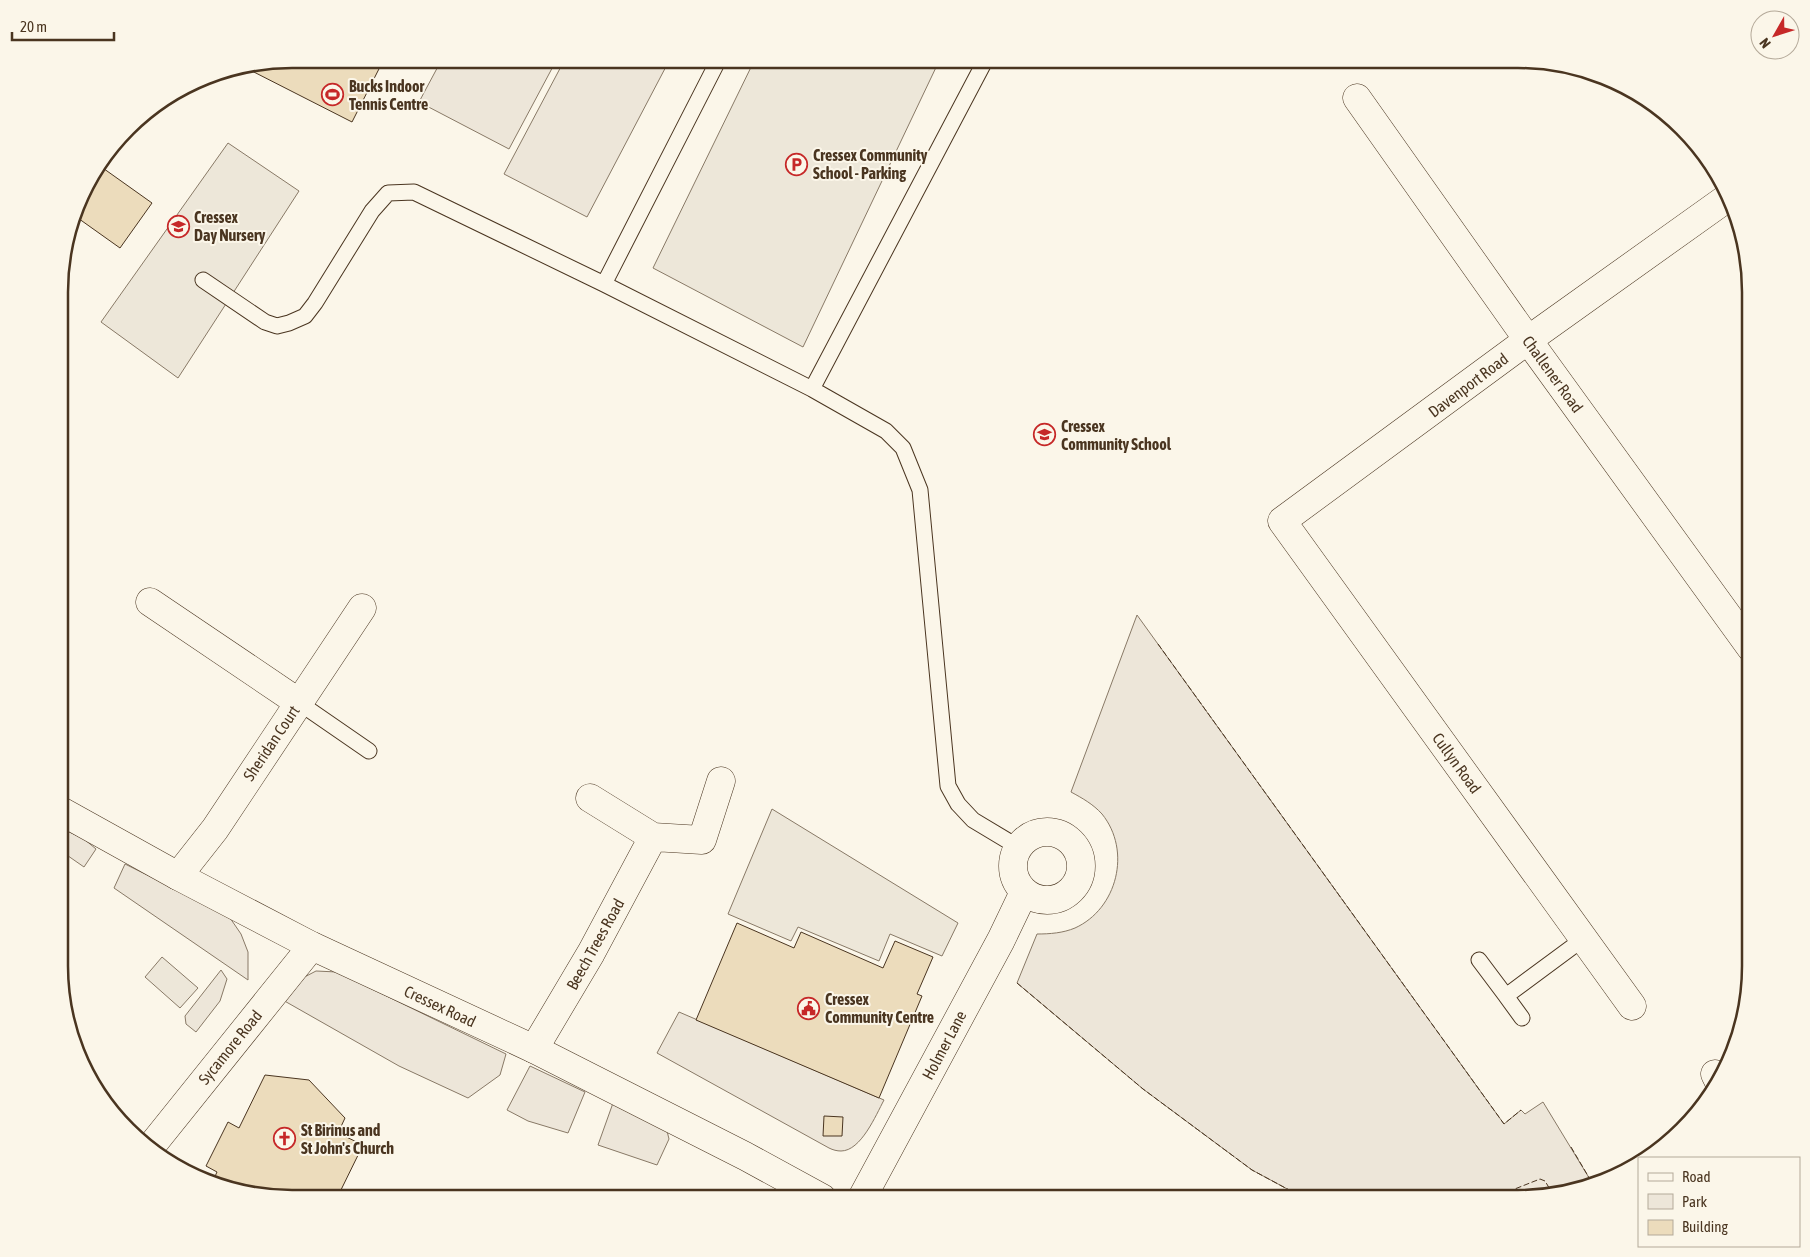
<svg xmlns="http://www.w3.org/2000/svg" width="1810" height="1257" font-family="'Asap Condensed',sans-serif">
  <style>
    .green { fill: #ede6d9; stroke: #887966 }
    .parking { fill: #ede7d9; stroke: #887966 }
    .building { fill: #ecdcbc; stroke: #4a3520 }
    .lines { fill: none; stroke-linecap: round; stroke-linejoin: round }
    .service-casing { stroke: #4a3520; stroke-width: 17 }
    .minor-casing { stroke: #4a3520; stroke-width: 29 }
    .tertiary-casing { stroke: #4a3520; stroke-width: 29 }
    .service { stroke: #fbf6e9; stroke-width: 15 }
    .minor { stroke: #fbf6e9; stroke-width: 28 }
    .tertiary { stroke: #fbf6e9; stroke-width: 28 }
    .fence { stroke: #4a3520; stroke-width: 1; stroke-dasharray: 6 2.5; stroke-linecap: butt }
    .labels { text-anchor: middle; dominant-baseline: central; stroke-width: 4; stroke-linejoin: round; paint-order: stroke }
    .poi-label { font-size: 16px; font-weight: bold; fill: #4a3520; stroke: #fbf6e9; text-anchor: start }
    .street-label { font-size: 16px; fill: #4a3520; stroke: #fbf6e9 }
    .rim { fill: none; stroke: #4a3520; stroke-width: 2.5 }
  </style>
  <rect width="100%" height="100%" fill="#fbf6e9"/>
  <path class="green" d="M442 59H557L509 149 419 102Z
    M565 59H670L587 217 504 174Z
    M1137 615 1504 1124 1521 1110 1525 1114 1543 1102 1591 1181 1518 1198H1304L1252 1170 1143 1089 1017 983 1037 934C1050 934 1063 933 1075 928 1117 909 1132 851 1102 814 1093 804 1082 798 1071 792Z
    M61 828 84 839 96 849 84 867 61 851Z
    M125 864 228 915 241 934 248 952V980L114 888Z
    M221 970 227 979 220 1001 196 1032 186 1024 185 1016Z
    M316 971 337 972 506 1054 500 1075 468 1098 399 1066 281 999 293 983Z
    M679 1012 884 1100C876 1115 861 1151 841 1151 837 1151 833 1150 829 1148L657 1053Z
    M530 1066 585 1092 568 1133 528 1121 507 1110Z
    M613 1103 667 1131 669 1139 657 1165 598 1145Z"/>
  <path class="parking" d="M755 59H940L803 347 653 268Z
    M228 143 299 191 178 378 101 322Z
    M772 809 958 923 942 956 890 934 879 961 798 927 791 941 728 914Z
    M162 957 198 988 180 1008 145 977Z"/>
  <path class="building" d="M292 59H384L352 122 246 68Z
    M100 166 152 203 120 248 75 216 83 189Z
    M737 923 794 948 801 932 883 968 895 941 933 957 917 994 922 996 879 1098 696 1020Z
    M265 1075 309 1080 345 1118 338 1133 363 1145 337 1198H277L217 1186 212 1183 217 1172 206 1166 228 1122 239 1128Z
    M824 1116 843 1117 842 1136H823Z"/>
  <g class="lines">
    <defs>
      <path id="service" d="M203 280 265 322 277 326 289 323 305 316 315 303 372 211 388 193 414 192 604 284 812 389 886 431 903 448 920 490 948 786 958 804 973 820 1018 847
        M604 284 719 59
        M812 389 986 59
        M298 702 369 751
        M1479 960 1506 996
        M1522 1018 1506 996 1583 939"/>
      <path id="minor" d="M1357 98 1528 340 1751 648
        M150 602 298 702
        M590 798 653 837 702 840 721 781
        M1013 866a34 34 0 1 1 68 0a34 34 0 1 1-68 0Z
        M178 876 215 829 362 608
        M1632 1006 1282 521 1528 340 1727 198
        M534 1049 591 953 653 837
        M1715 1074 1718 1080
        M149 1149 312 946
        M862 1198 1001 940 1024 892"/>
      <path id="tertiary" d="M61 811 178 876 312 946 534 1049 745 1156 822 1198"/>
    </defs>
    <use href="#service" class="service-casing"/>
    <use href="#minor" class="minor-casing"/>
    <use href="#tertiary" class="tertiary-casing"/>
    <use href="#service" class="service"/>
    <use href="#minor" class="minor"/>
    <use href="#tertiary" class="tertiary"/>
    <path class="fence" d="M1158 644 1504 1124 1521 1110
      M1017 983 1143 1089 1252 1170 1304 1198
      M1571 1147 1591 1181
      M1492 1198 1540 1179 1545 1181 1551 1191"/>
  </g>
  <defs>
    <symbol id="stadium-ring" viewBox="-11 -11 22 22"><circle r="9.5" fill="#fbf6e9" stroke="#c62828" stroke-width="1.5"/><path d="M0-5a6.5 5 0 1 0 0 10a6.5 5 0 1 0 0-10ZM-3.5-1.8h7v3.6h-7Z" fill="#c62828"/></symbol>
    <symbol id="parking-ring" viewBox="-11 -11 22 22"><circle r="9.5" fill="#fbf6e9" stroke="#c62828" stroke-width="1.5"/><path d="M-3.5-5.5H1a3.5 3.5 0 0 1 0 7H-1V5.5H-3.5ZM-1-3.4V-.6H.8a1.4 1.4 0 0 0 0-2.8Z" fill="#c62828"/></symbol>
    <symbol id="school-ring" viewBox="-11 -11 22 22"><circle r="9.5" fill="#fbf6e9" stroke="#c62828" stroke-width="1.5"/><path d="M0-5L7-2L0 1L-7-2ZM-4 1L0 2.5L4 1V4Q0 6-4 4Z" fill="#c62828"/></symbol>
    <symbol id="civic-ring" viewBox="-11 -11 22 22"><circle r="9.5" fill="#fbf6e9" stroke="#c62828" stroke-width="1.5"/><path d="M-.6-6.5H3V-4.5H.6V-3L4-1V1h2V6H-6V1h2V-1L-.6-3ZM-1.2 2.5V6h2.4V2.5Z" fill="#c62828"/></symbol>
    <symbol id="church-ring" viewBox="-11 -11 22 22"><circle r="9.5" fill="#fbf6e9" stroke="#c62828" stroke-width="1.5"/><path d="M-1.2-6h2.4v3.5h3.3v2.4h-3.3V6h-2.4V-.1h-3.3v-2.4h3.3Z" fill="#c62828"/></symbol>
  </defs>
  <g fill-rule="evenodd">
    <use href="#stadium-ring" x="320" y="82" width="25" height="25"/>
    <use href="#parking-ring" x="784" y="152" width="25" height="25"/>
    <use href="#school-ring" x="166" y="214" width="25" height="25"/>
    <use href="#school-ring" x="1032" y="422" width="25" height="25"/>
    <use href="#civic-ring" x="796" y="996" width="25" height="25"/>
    <use href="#church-ring" x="272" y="1126" width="25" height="25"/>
  </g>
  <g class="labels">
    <g class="poi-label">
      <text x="349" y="86">Bucks Indoor<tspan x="349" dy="18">Tennis Centre</tspan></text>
      <text x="813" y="155">Cressex Community<tspan x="813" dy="18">School - Parking</tspan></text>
      <text x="194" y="217">Cressex<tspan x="194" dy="18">Day Nursery</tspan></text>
      <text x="1061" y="426">Cressex<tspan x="1061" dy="18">Community School</tspan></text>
      <text x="825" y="999">Cressex<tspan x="825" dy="18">Community Centre</tspan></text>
      <text x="301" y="1130">St Birinus and<tspan x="301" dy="18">St John's Church</tspan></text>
    </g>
    <g class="street-label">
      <text transform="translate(1553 374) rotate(54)">Challener Road</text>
      <text transform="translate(1468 385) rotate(-37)">Davenport Road</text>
      <text transform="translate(271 743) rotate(-56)">Sheridan Court</text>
      <text transform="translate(1457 763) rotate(54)">Cullyn Road</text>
      <text transform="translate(595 944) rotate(-61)">Beech Trees Road</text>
      <text transform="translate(440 1006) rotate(25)">Cressex Road</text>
      <text transform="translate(944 1045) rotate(-62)">Holmer Lane</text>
      <text transform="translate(230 1047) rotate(-51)">Sycamore Road</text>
    </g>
  </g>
  <path d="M0 0H1810V1257H0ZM292 68H1518A224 224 0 0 1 1742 292V966A224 224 0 0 1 1518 1190H292A224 224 0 0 1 68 966V292A224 224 0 0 1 292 68Z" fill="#fbf6e9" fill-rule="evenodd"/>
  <path class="rim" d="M292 68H1518A224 224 0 0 1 1742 292V966A224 224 0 0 1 1518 1190H292A224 224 0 0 1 68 966V292A224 224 0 0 1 292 68Z"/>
  <rect x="1638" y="1157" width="162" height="90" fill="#fbf6e9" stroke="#b4a999"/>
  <rect x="1648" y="1173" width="25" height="8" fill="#fbf6e9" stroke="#b4a999"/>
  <text x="1682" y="1182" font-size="15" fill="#4a3520">Road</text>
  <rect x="1648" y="1194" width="25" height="15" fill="#ede6d9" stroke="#b4a999"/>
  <text x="1682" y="1207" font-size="15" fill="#4a3520">Park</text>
  <rect x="1648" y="1220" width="25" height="15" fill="#ecdcbc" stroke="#b4a999"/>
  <text x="1682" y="1232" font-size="15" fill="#4a3520">Building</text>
  <g transform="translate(1775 35) rotate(231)"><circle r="24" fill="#fbf6e9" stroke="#b4a999"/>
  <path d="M0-4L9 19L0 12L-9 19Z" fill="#c62828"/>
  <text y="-8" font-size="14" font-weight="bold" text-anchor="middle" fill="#4a3520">N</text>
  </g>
  <path d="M12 32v8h102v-8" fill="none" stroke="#4a3520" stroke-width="2.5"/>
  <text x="20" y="32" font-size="15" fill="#4a3520" stroke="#fbf6e9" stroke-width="4" paint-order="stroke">20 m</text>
</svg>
